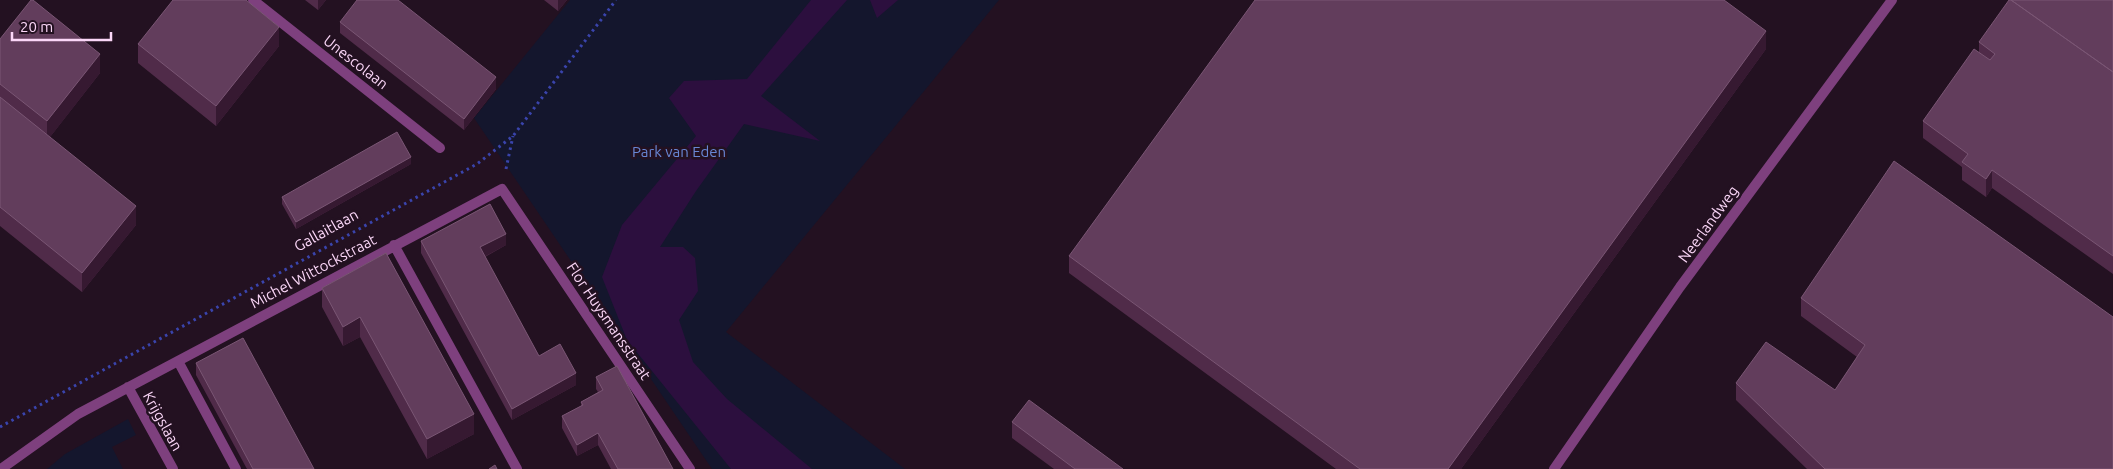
<svg xmlns="http://www.w3.org/2000/svg" width="2113" height="469" font-family="Ubuntu,sans-serif">
  <style>
    .green { fill: #14162d }
    .water { fill: #2c0f3e }
    .lines { fill: none; stroke-linecap: round; stroke-linejoin: round }
    .path { stroke: #3a44ac; stroke-width: 3; stroke-dasharray: 2.5 4; stroke-linecap: butt }
    .street { stroke: #7e407e; stroke-width: 10 }
    .wall { fill: #502b49 }
    .shaded-wall { fill: #361931 }
    .building { fill: #623d5c; stroke: #7a5674 }
    .labels { text-anchor: middle; dominant-baseline: central; stroke-width: 5; stroke-linejoin: round; paint-order: stroke }
    .street-label { font-size: 15px; fill: #fbd7f8; stroke: #231121 }
    .park-label { font-size: 15px; fill: #6987d5; stroke: #231121 }
  </style>
  <rect width="100%" height="100%" fill="#231121"/>
  <path class="green" d="M570 0H999L726 332 905 469H712L474 118Z
    M128 419 136 435 112 447 123 469H47L65 454Z"/>
  <path class="water" d="M811 0H847L761 96 820 141 744 124 696 191 660 247H683L695 258 698 291 679 320 693 362 727 399 812 469H731L627 340 602 277 622 225 696 136 669 98 684 81 747 79Z
    M870 0H898L877 18Z"/>
  <g class="lines">
    <path class="path" d="M506 169 513 136
      M0 427 477 164 513 136 616 0"/>
    <path class="street" d="M253 0 440 148
      M394 245 517 469
      M178 361 236 469
      M128 387 173 469
      M1 469 78 414 502 189 690 469
      M1554 469 1680 287 1892 0"/>
  </g>
  <path class="wall" d="M305 0H326L318 10Z
    M544 0H567L558 11Z
    M2113 0V274L1992 188 1986 197 1962 180V167L1923 138V121L1979 52V42Z
    M340 22 496 89 464 130 340 33Z
    M0 39 100 73 50 137 136 225 82 292 0 226Z
    M138 44 279 46 216 126 138 63Z
    M1766 49 1461 469H1336L1069 273V256Z
    M411 164 296 229 282 204V197Z
    M421 241 506 245 485 257 539 356 576 385 512 420 421 253Z
    M386 253 474 434 427 459 360 337 343 346 322 307V288Z
    M1801 298 2113 469H1807L1736 400V383L1835 390 1857 357 1801 316Z
    M196 363 314 469H247L196 375Z
    M596 377 673 469H611L598 445 577 456 562 428V416L581 406V402L598 392 596 389Z
    M1012 422 1123 469H1054L1012 438Z"/>
  <path class="shaded-wall" d="M318 0H326L318 10Z
    M558 0H567L558 11Z
    M279 27V46L216 126V106Z
    M1766 31V49L1461 469H1448Z
    M100 54V73L47 141V121Z
    M496 77V89L464 130V119Z
    M411 157V164L296 229V222Z
    M1992 170V188L1986 197V179Z
    M136 206V225L82 292V273Z
    M506 234V245L480 259V247Z
    M360 317V337L343 346V327Z
    M576 373V385L512 420V409Z
    M474 414V434L427 459V439Z
    M598 433V445L577 456V445Z"/>
  <path class="building" d="M31 0H33L100 54 47 121 0 84V39Z
    M173 0H246L279 27 216 106 138 44Z
    M357 0H398L496 77 464 119 340 22Z
    M1255 0H1724L1766 31 1448 469H1360L1069 256Z
    M2009 0H2011L2113 72V256L1992 170 1986 179 1962 162 1968 154 1923 121 1974 49 1990 60 1995 54 1979 42Z
    M2011 0H2113V72Z
    M0 97 136 206 82 273 0 207Z
    M397 132 411 157 296 222 282 197Z
    M1894 161 2113 317V469H1825L1736 383 1766 342 1835 390 1865 345 1801 298Z
    M490 204 506 234 480 247 539 356 560 344 576 373 512 409 421 241Z
    M386 253 474 414 427 439 360 317 343 327 322 288Z
    M243 338 314 469H253L196 363Z
    M617 366 673 469H618L598 433 577 445 562 416 583 405 581 402 603 390 596 377Z
    M1029 400 1123 469H1075L1012 422Z
    M495 465 497 469H489Z"/>
  <g class="labels">
    <g class="street-label">
      <text transform="translate(356 62) rotate(38)">Unescolaan</text>
      <text transform="translate(1708 224) rotate(-54)">Neerlandweg</text>
      <text transform="translate(326 230) rotate(-29)">Gallaitlaan</text>
      <text transform="translate(313 271) rotate(-28)">Michel Wittockstraat</text>
      <text transform="translate(609 321) rotate(56)">Flor Huysmansstraat</text>
      <text transform="translate(163 421) rotate(61)">Krijgslaan</text>
    </g>
    <g class="park-label">
      <text x="679" y="151">Park van Eden</text>
    </g>
  </g>
  <path d="M12 32v8h99v-8" fill="none" stroke="#fbd7f8" stroke-width="2.5"/>
  <text x="20" y="32" font-size="15" fill="#fbd7f8" stroke="#231121" stroke-width="4" paint-order="stroke">20 m</text>
</svg>
